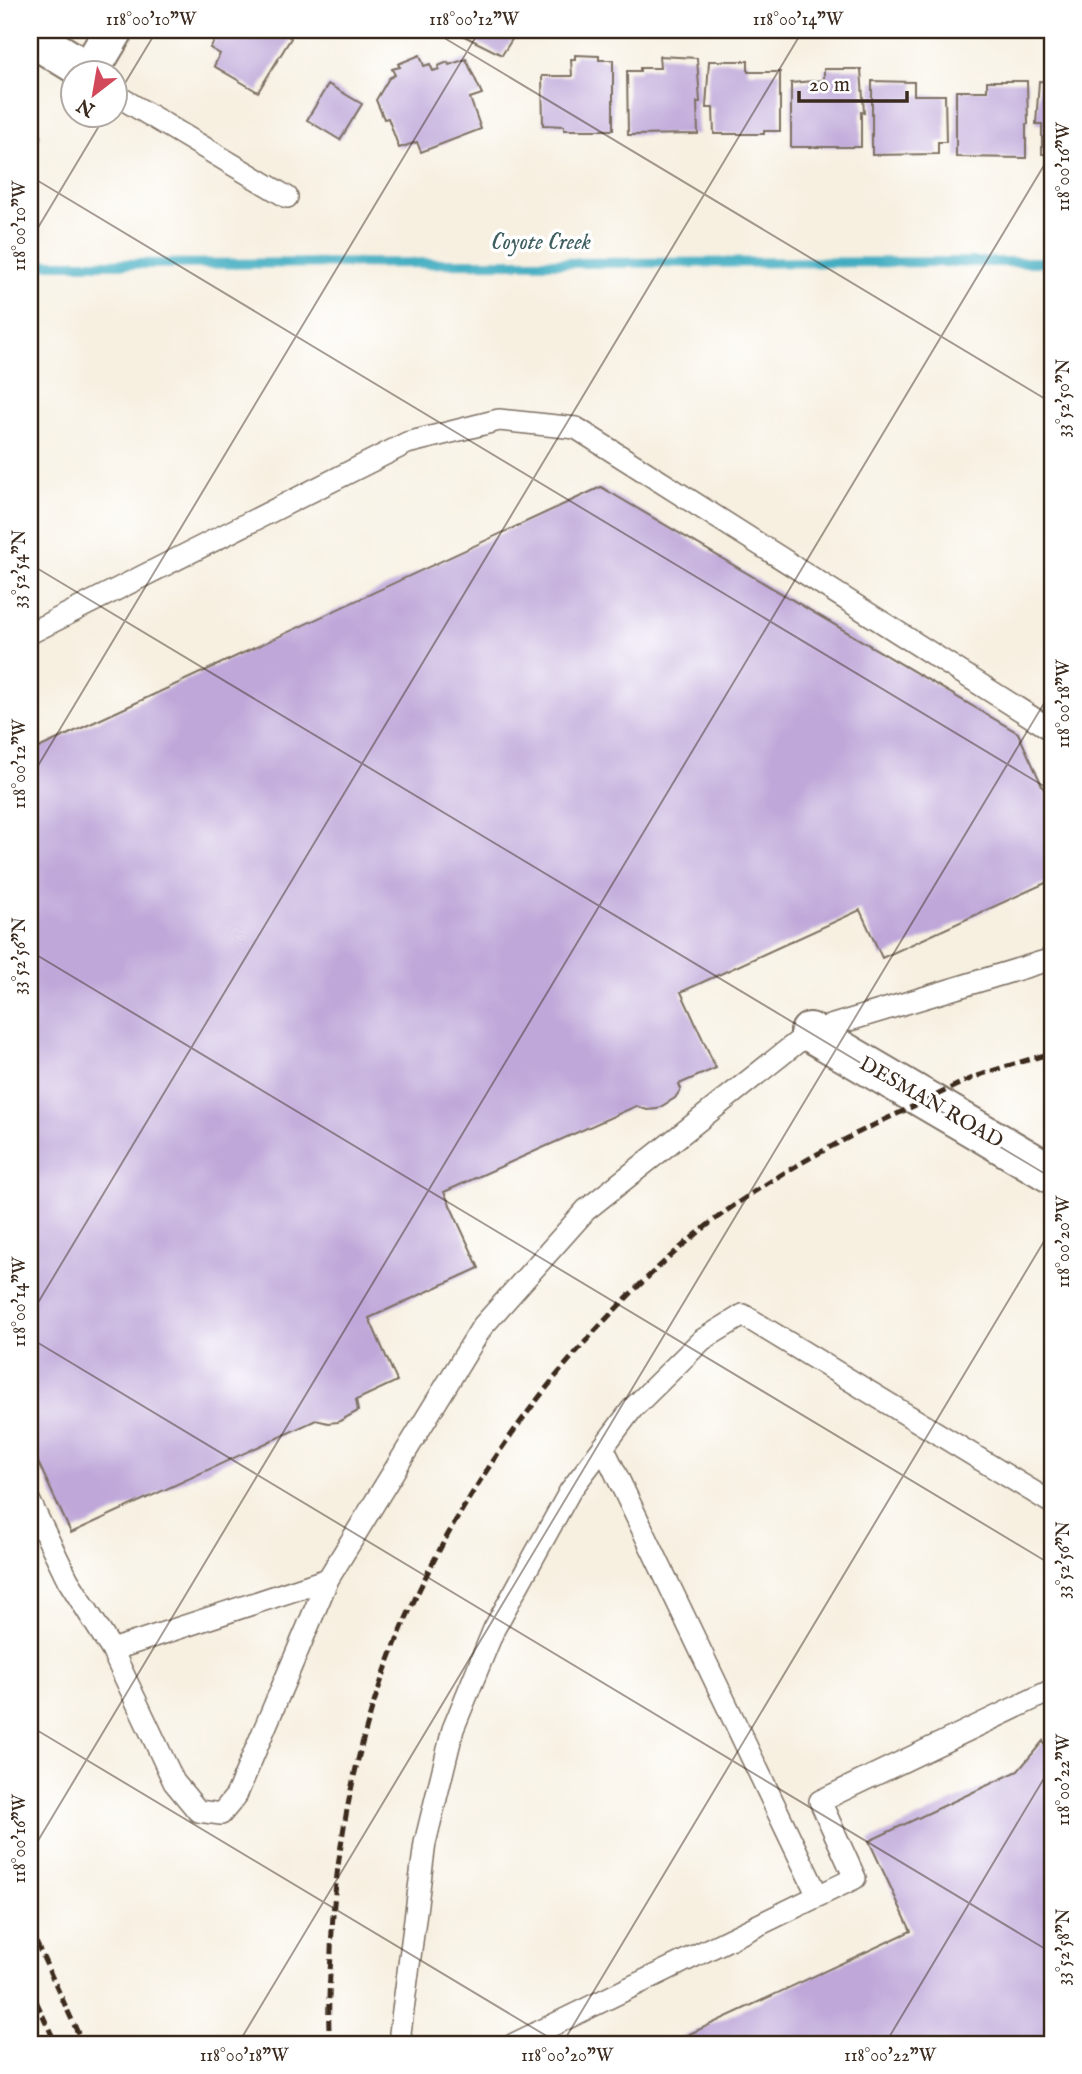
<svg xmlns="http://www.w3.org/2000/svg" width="1082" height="2074" font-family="'IM FELL English',serif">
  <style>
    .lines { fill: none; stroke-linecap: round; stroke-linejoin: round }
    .stream { stroke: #42adc1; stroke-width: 10 }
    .building { fill: #bfa8d9 }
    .lane-casing { stroke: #7d6f62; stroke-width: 24 }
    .street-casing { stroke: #7d6f62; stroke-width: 42 }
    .secondary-casing { stroke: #7d6f62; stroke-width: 42 }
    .lane { stroke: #fff; stroke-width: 21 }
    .street { stroke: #fff; stroke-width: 38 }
    .secondary { stroke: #fff; stroke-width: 38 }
    .rail { stroke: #3b2a1e; stroke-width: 5; stroke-dasharray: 10 5; stroke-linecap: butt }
    .ticks { fill: none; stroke: #3b2a1e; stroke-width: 2; stroke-opacity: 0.45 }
    .labels { text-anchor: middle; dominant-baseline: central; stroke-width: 7; stroke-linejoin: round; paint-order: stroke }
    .street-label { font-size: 21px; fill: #3b2a1e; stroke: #fff }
    .water-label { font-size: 23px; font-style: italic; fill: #3e5e5f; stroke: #fff }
    .neatline { fill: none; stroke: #3b2a1e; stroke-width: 2.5 }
    .ticks-label { font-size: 18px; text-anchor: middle; fill: #3b2a1e }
  </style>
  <rect width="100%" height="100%" fill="#fff"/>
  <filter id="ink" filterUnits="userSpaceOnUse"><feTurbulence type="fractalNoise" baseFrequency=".0143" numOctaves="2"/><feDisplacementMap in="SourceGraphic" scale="14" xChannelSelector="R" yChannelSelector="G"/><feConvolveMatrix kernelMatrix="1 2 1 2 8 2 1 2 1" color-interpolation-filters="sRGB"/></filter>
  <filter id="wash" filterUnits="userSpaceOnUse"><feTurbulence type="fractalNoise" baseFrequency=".00686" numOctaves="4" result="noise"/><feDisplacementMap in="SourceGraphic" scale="28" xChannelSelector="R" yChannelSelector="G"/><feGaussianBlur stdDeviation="1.57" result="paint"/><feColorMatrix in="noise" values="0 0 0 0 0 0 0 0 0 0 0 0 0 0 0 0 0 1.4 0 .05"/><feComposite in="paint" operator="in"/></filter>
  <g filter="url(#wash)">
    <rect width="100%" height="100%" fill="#f7f0e1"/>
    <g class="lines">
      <path class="stream" d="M30 264 1052 262"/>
    </g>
    <g id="blocks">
      <path class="building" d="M221 30H278L291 38 258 92 214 66 220 54 210 48Z
        M462 30H518L502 55 460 34Z
        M420 55 424 66 430 64 433 71 439 69 438 66 448 62 449 65 466 59 482 94 470 98 481 129 421 152 417 142 399 148 388 118 384 119 376 100 389 78 395 75 392 69 400 67 398 64Z
        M575 55 599 56V60H613V130H564V126L543 125 542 76H572L571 59H575Z
        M659 56 697 58 700 102H697L698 134 628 135 627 71H640V68H660Z
        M709 61H748V72H780V131H764V134H714L713 108H706Z
        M824 69H861L864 113 861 112V147H791V83L824 80Z
        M872 81 914 82V95H945L946 142H938V154L872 155Z
        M987 81H1027L1028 124H1026V158L956 157V91H987Z
        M1039 81 1052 82V154H1042V124H1036Z
        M328 84 362 104 340 140 307 120Z
        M30 129 41 136 30 154Z
        M601 487 1018 733 1052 807V880L882 958 860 910 681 992 716 1068 679 1084 681 1089 675 1098 657 1109 647 1110 636 1106 444 1192 479 1268 369 1318 397 1381 356 1400 358 1411 338 1422 328 1423 316 1420 71 1533 30 1445V752Z
        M1043 1741 1052 1762V2044H668L911 1931 869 1841 1018 1771Z"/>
    </g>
  </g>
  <g filter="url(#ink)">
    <use href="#blocks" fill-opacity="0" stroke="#7d6f62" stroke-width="2"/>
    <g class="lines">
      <defs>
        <path id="lane" d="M116 95 287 197
          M30 633 407 443 499 420 576 428 1052 730
          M603 1447 818 1896
          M30 1502 68 1580 112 1650
          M328 1579 112 1650 174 1782 198 1811 221 1814 236 1796 328 1579 482 1327 586 1210 810 1032 1052 959
          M402 2044 400 2033 425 1843 453 1729 494 1629 570 1491 632 1409 702 1340 743 1315 1052 1503
          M514 2044 855 1878 820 1801 1052 1690"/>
        <path id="street" d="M30 36 89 72
          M810 1032 1052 1174"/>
        <path id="secondary" d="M89 72 114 30"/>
      </defs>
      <use href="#lane" class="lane-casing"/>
      <use href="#street" class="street-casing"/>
      <use href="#secondary" class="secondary-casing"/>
      <use href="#lane" class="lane"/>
      <use href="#street" class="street"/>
      <use href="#secondary" class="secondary"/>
      <path class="rail" d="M30 1929 83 2044
        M30 1988 56 2044
        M330 2044C327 2013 330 1982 331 1951 334 1870 348 1787 372 1709 427 1532 551 1355 693 1237 760 1181 838 1141 916 1105 940 1094 964 1080 989 1072 1009 1065 1031 1059 1052 1053"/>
    </g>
  </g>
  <path class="ticks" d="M431 30 1052 403M116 98 157 30M30 176 1052 791M30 241 105 116M30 564 1052 1178M30 779 480 30M30 951 1052 1565M30 1316 803 30M30 1338 1052 1953M30 1726 560 2044M30 1854 1052 152M238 2044 1052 690M562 2044 1052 1228M885 2044 1052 1765"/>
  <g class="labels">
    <g class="street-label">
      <text transform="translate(931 1103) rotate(30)">DESMAN ROAD</text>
    </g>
    <g class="water-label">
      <text x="541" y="242">Coyote Creek</text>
    </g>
  </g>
  <rect width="1082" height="2074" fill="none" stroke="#fff" stroke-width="77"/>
  <g transform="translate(94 94) rotate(211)"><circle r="33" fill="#ffffff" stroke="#b1aaa5" stroke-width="2"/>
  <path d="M0-5L12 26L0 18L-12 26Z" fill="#d1495b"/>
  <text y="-10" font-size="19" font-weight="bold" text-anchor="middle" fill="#3b2a1e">N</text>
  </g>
  <path d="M799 91v10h108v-10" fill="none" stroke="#3b2a1e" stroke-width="3.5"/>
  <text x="809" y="91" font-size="21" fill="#3b2a1e" stroke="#ffffff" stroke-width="5" paint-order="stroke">20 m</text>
  <rect x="38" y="38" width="1006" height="1998" class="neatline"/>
  <g class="ticks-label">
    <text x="151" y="25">118°00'10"W</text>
    <text x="474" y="25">118°00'12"W</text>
    <text x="798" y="25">118°00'14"W</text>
    <text transform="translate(1063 167) rotate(-90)" y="6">118°00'16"W</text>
    <text transform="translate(19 226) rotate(-90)" y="6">118°00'10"W</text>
    <text transform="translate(1063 398) rotate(-90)" y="6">33°52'50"N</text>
    <text transform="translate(19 569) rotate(-90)" y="6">33°52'54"N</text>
    <text transform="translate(1063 704) rotate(-90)" y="6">118°00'18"W</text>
    <text transform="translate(19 764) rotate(-90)" y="6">118°00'12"W</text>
    <text transform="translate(19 956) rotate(-90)" y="6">33°52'56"N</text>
    <text transform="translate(1063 1242) rotate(-90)" y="6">118°00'20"W</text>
    <text transform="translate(19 1302) rotate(-90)" y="6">118°00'14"W</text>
    <text transform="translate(1063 1560) rotate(-90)" y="6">33°52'56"N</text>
    <text transform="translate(1063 1780) rotate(-90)" y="6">118°00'22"W</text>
    <text transform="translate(19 1839) rotate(-90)" y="6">118°00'16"W</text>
    <text transform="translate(1063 1947) rotate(-90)" y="6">33°52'58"N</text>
    <text x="244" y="2061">118°00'18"W</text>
    <text x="567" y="2061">118°00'20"W</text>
    <text x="890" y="2061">118°00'22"W</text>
  </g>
</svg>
